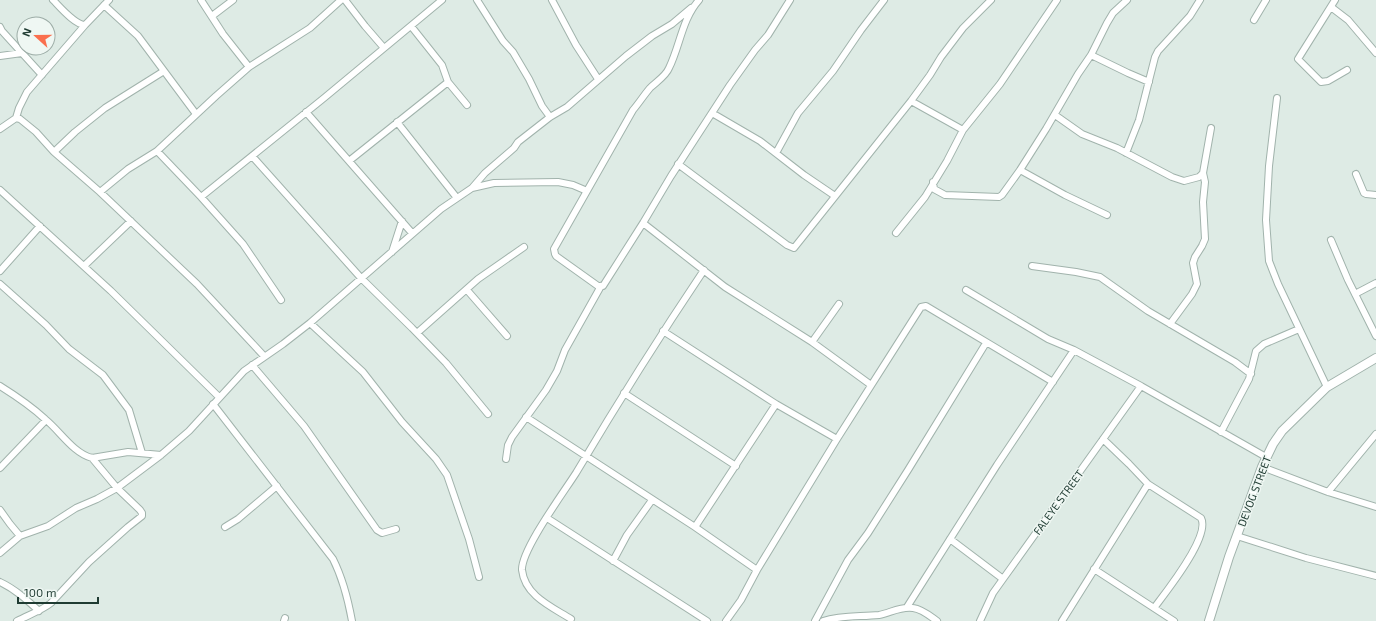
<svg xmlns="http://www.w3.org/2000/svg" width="1376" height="621" font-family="'Exo 2',sans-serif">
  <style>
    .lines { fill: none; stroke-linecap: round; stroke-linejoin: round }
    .minor-casing { stroke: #a1b3ac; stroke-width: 8 }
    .tertiary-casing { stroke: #a1b3ac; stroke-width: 10 }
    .minor { stroke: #fff; stroke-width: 6 }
    .tertiary { stroke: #fff; stroke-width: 8 }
    .labels { text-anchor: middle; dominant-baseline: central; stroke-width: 3; stroke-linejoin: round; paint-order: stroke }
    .street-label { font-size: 11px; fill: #1f3b32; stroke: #eff7f3 }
  </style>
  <rect width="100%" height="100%" fill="#deebe5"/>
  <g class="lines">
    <defs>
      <path id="minor" d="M53 0C60 7 75 25 85 25L109 0
        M201 0 223 34 249 67
        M345 0 365 26 384 48
        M477 0 503 41 513 52 529 79 542 106 550 117
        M552 0 576 45 598 79
        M699 0C682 19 680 46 669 68 666 76 656 82 650 88 644 95 639 103 633 110L554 249 555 254 556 256 598 286H603L643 223 671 176 730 85 755 50 768 35 790 0
        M1335 0 1298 59 1321 82 1328 81 1347 70
        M104 5 138 36 196 114
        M1331 7 1348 20 1376 53
        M212 16 233 0
        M1254 20 1266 0
        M411 26 442 65 448 82 467 105
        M0 27 2 31 42 75
        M1091 55 1128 73 1149 82
        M0 56 22 53
        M1277 98 1269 166 1266 220 1269 261 1278 284 1327 387
        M911 101 963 130
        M306 112 412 233
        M712 113 760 141 804 175 835 196
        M1055 115 1082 134 1117 148 1172 177 1184 181 1199 177 1203 173
        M16 118 19 108 27 92 85 25
        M397 122 457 198
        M0 129 16 118 20 119 36 132 54 152 100 192 197 284 264 356
        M157 151 201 197 243 244 281 300
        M54 152 75 132 105 108 164 71
        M776 153 798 113 833 71 861 30 884 0
        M1126 153 1139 120 1155 57 1158 51 1190 16 1200 0
        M252 156 361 278 412 328 446 363 488 414
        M349 161 448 82
        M678 164 787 245 794 248 911 101 930 75 941 57 963 28 991 0
        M1020 170 1065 195 1107 215
        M1356 174 1364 193 1366 194 1376 195
        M933 182 934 189 945 195 999 197 1002 195 1020 170 1046 129 1078 74 1091 55 1107 23 1113 13 1127 0
        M472 188 485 173 514 148 518 142 550 117 567 107 626 56 652 36 672 24 691 8
        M0 190 111 291 219 397
        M100 192 128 169 157 151 216 96 249 67 310 28 341 0
        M201 197 324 98 442 0
        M643 223 725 287 812 342 871 385
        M896 233 925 197 947 161 963 130 1000 84 1057 0
        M1331 240 1348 280 1376 336
        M392 252 402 221
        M84 266 131 221
        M1032 266 1076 272 1100 277 1148 311 1235 362 1251 374
        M0 271 40 226
        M0 284 46 325 69 349 103 375 129 410 142 453
        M467 290 507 336
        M966 290 1048 339 1074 350 1141 386 1266 457
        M1355 294 1376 283
        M310 323 363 372 402 422 436 459 447 475 469 539 479 577
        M1170 324 1192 294 1197 284 1193 263 1195 257 1202 246 1205 239 1203 202 1205 182 1203 173 1211 128
        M663 331 776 404 837 439
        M417 333 478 279 524 247
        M812 342 839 304
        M252 365 304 426 377 530 382 533 396 529
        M0 386C16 396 31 406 45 419 60 431 73 453 92 458L128 452 161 455
        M624 393 736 466
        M213 404 333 559C343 579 348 599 352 621
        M526 417 695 527 757 570
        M1221 432 1249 379 1256 351 1264 344 1299 329
        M1103 439 1129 464 1148 484 1201 518C1211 536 1166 592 1154 608
        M506 459 508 445 512 437 546 390 557 371 565 350 601 286
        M1262 467 1328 492 1376 507
        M0 468 46 420
        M1328 492 1376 434
        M0 510 10 524 20 536 48 526 76 508 97 499 117 488 161 455 189 431 244 371 283 344 310 323 441 209 472 188 494 183 558 182 573 185 587 191
        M547 518 707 621
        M225 527 238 519 277 486
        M695 527 776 404
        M1237 536 1306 558 1376 576
        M950 539 1003 579
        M0 553 20 536
        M613 561 627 535 652 500
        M1094 569 1174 621
        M0 582C15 589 27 600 39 611
        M907 607 997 465 1074 350
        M571 619C552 607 525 596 522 570 521 550 564 492 576 473 617 404 659 337 704 270
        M17 621C28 615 41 611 51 603L89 562 128 527 142 516V513L140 510 117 488 92 458
        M284 621 285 618
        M726 621 741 600 757 570 837 439 921 307 926 306 1053 382
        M815 621 848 560 868 533 908 470 986 343
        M823 621C842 615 860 617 879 615 890 613 901 606 913 608 922 609 930 616 937 621
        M980 621 993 593 1003 579 1141 386
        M1062 621 1148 484"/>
      <path id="tertiary" d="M1209 621 1229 557 1262 467 1273 444 1282 431 1327 387 1376 358"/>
    </defs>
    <use href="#minor" class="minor-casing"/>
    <use href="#tertiary" class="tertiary-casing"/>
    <use href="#minor" class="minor"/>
    <use href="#tertiary" class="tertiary"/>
  </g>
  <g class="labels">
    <g class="street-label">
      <text transform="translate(1254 491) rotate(-69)">DEVOG STREET</text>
      <text transform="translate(1058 502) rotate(-54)">FALEYE STREET</text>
    </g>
  </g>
  <g transform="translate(36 36) rotate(291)"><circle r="19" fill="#eff7f3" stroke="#9caca6"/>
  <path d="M0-3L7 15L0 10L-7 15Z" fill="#fa6f4e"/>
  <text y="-6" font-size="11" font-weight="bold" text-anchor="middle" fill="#1f3b32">N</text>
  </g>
  <path d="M18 597v6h80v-6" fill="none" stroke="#1f3b32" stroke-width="2"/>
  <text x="24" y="597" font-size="12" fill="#1f3b32" stroke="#eff7f3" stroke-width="3" paint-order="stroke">100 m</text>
</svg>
